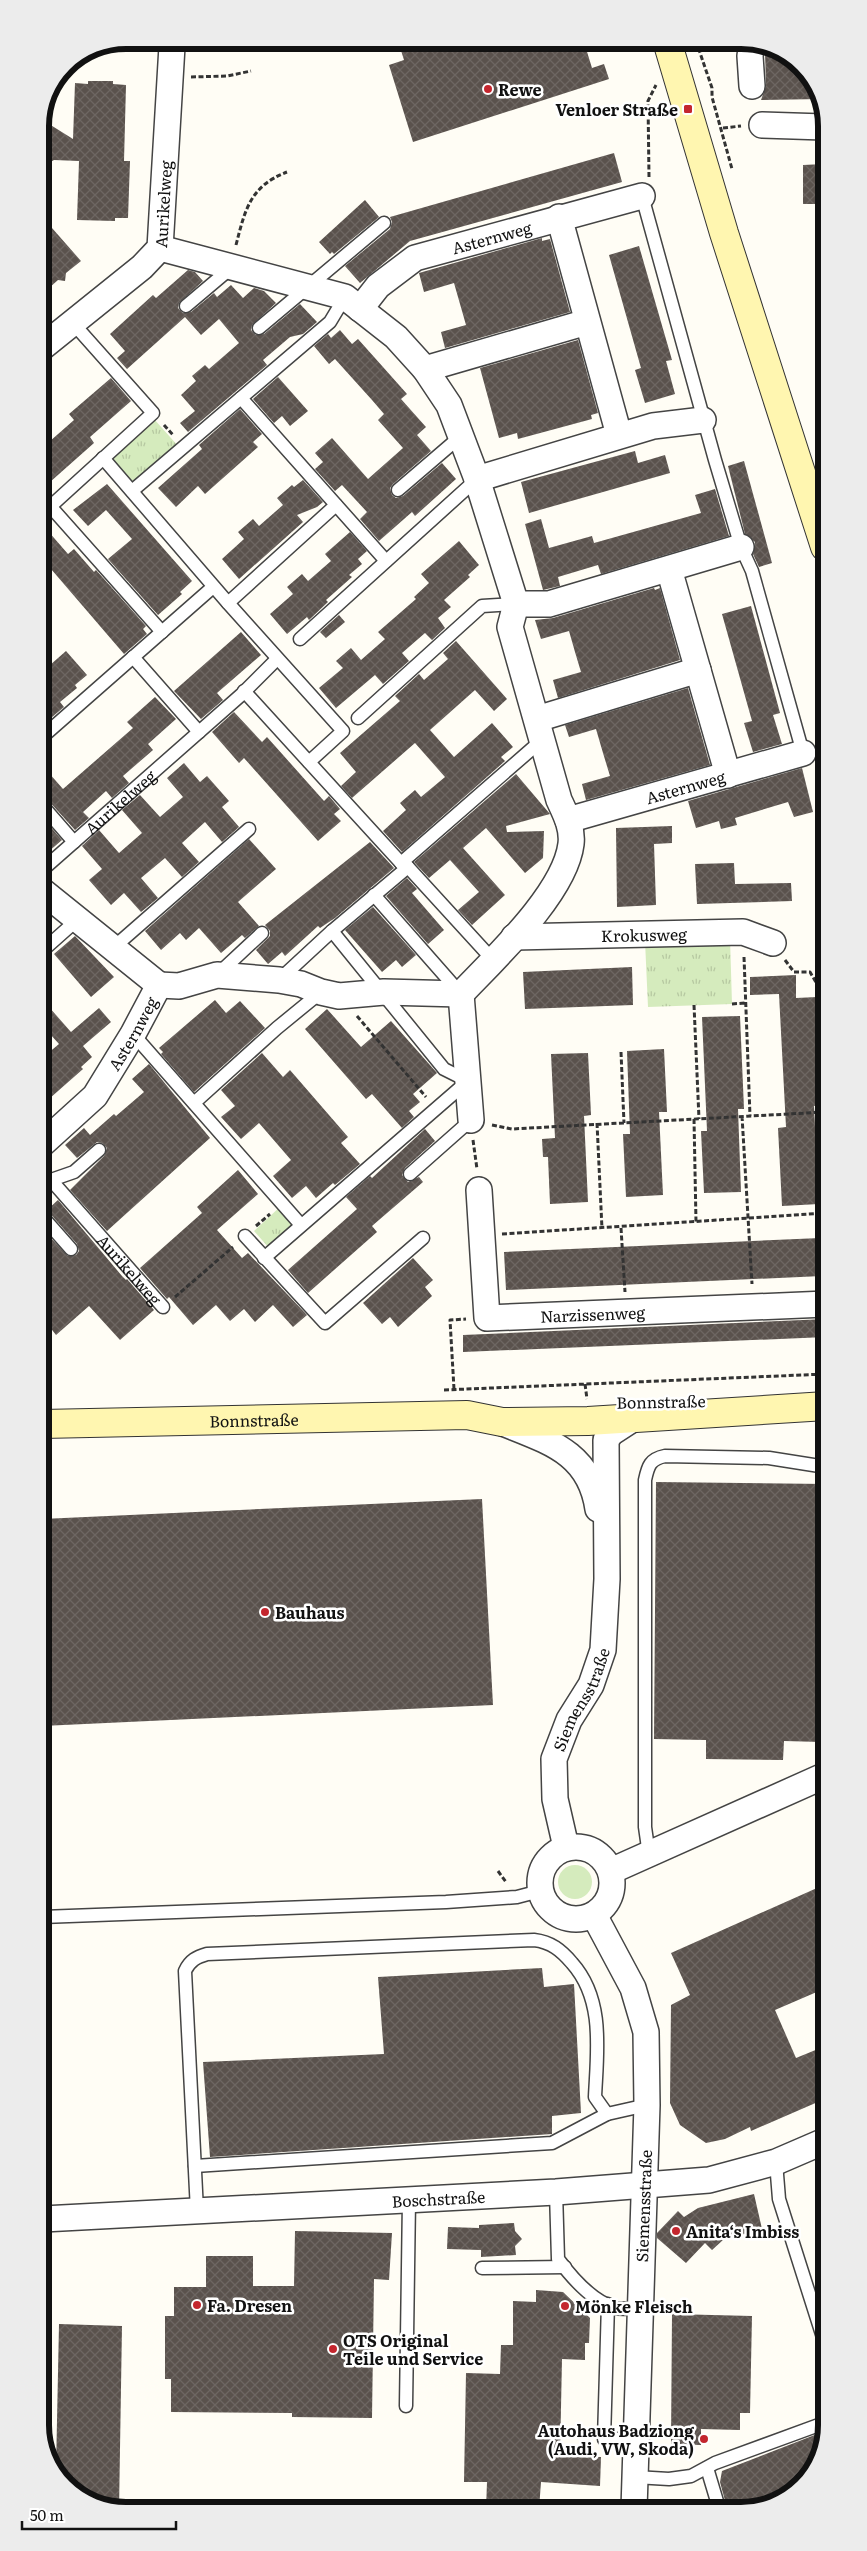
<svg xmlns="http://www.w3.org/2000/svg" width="867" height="2551" font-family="Literata,serif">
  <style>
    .grass { fill: #d5ebbd }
    .park { fill: url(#park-tufts) }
    .building { fill: url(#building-cross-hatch) }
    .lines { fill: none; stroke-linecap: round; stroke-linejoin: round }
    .lane-casing { stroke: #444; stroke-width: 15 }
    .street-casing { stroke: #444; stroke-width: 28 }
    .secondary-casing { stroke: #333; stroke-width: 30 }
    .path { stroke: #333; stroke-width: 3; stroke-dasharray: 5 2.5; stroke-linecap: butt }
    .lane { stroke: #fff; stroke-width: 12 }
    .street { stroke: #fff; stroke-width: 25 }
    .secondary { stroke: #fff6b0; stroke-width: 28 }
    .poi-dot { fill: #c4262e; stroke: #fff; stroke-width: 2 }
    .labels { text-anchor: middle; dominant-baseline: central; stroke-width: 5; stroke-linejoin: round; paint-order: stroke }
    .poi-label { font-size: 16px; font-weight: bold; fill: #111; stroke: #fff; text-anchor: start }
    .street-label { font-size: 16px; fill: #111; stroke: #fff }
    .rim { fill: none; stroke: #111; stroke-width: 6 }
  </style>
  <defs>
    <pattern id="park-tufts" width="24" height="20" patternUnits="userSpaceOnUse" patternTransform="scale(1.25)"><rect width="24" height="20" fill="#d5ebbd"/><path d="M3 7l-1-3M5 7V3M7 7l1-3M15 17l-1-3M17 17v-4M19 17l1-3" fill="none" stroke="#b6c8a1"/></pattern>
    <pattern id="building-cross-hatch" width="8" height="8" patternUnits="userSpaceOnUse" patternTransform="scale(1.25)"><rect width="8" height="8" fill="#5a524d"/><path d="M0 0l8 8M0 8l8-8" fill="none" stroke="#6d6662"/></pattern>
  </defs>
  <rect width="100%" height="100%" fill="#fffdf5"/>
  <path class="grass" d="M558 1882a17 17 0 1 1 34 0a17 17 0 1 1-34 0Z"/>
  <path class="park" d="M154 419 179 447 134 486 109 458Z
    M730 938 732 1004 648 1007 645 941Z
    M282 1205 298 1223 270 1249 254 1231Z"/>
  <path class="building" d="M584 42 592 68 604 64 609 79 413 142 389 65 404 60 399 44Z
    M765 52H775L798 61 821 99 761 100 766 86Z
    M88 81H113V84L126 85 124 161H130L128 218H115V221L77 220 79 161 54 160 40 168 41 119 73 139 75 83 88 84Z
    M614 153 622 182 410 241 360 283 345 266 390 229 392 222 390 217Z
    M824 164 823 204H803V165Z
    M365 200 379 217 334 254 332 252 330 254 319 242Z
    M52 228 81 261 66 273 65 281 58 280 40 296V238Z
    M542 238V241L550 239 570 312 445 348 441 332 466 325 454 283 424 292 419 273Z
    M639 246 672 360 666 361 675 394 645 403 635 370 641 368 609 255Z
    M188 270 195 272 203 281 179 303 178 308 183 313 191 312 214 293 217 297 231 285 243 298 254 288 264 291 276 303 252 325 251 330 256 335 264 334 300 304 317 322 303 334 290 337 263 360 267 365 188 432 180 423 195 411 181 395 196 381 192 376 205 365 209 369 239 343 219 319 201 335 185 317 127 369 117 358 125 351 110 334 153 295 156 298Z
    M340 330 352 344 358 339 383 367 407 394 401 399 426 427 417 435 431 451 393 484 390 488 392 495 396 498 403 496 442 463 456 479 415 516 412 512 379 541 360 519 367 512 342 485 335 491 315 469 323 462 315 453 332 438 368 479 403 448 378 420 384 414 372 400 335 359 329 364 314 346 328 334 331 338Z
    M578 340 598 413 591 415 592 419 518 439 517 433 499 438 480 368Z
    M278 377 308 411 290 426 282 416 274 423 253 399Z
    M111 378 131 401 90 437 94 443 41 490V449L74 420 69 414Z
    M240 409 262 434 253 442 258 447 205 494 198 486 176 507 158 488 202 449 199 445Z
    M635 451 638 463 665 455 670 473 529 513 521 482Z
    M744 461 772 563 759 567 753 554 755 542 745 534 728 466Z
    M303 480 323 502 317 507 297 515 303 522 239 579 222 559 244 539 238 532 253 519 259 526 283 505 277 498 292 485 294 487Z
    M107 484 192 581 180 592 182 594 158 615 108 559 132 539 106 510 88 526 73 510Z
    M715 489 729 536 601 574 598 565 558 577 560 586 543 590 525 524 541 519 549 548 592 536 594 543 701 513 695 495Z
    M41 523 68 554 74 549 94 572 96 570 146 626 143 629 147 634 124 654 51 569 41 578Z
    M350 532 367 551 358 559 362 564 349 575 352 577 326 600 328 602 309 620 307 617 287 634 270 614 293 594 287 587 302 574 308 581 331 561 325 554Z
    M459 541 479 565 468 575 470 577 444 600 451 607 438 618 445 628 432 640 425 633 402 653 409 661 383 684 375 675 336 708 319 688 343 668 336 661 351 648 361 660 385 639 378 632 416 599 414 597 429 583 421 574Z
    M654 588 655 590 660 588 680 660 558 698 553 680 581 672 575 652 569 631 541 639 535 620 553 618Z
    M751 606 780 713 773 715 782 744 753 752 744 723 752 721 722 614Z
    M339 615 345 622 326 638 320 632Z
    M241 632 261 655 217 693 223 700 201 719 174 691Z
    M456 641 507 699 494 711 475 690 430 730 454 757 492 723 513 747 501 757 505 761 402 852 383 831 406 810 400 803 415 790 421 797 445 777 415 743 352 798 341 786 356 772 340 753 400 701 395 696 419 674 424 680 448 659 443 653Z
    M66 651 87 675 75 685 77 688 60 702 64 707 51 718 41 706V673Z
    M688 688 710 765 586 800 582 784 610 776 603 753 596 729 569 737 565 725Z
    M155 697 176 719 148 744 153 750 123 776 129 783 112 798 106 791 83 812 89 818 75 830 47 799 41 796V764L63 789 133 728 127 722Z
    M234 712 262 742 267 737 324 801 329 796 340 809 334 814 341 821 318 841 244 758 239 763 212 732Z
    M184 763 200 782 207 776 229 801 222 807 239 827 222 842 205 822 182 843 199 862 182 877 165 858 141 878 158 898 141 912 124 893 111 905 89 880 102 869 82 846 99 830 119 853 142 833 122 810 140 795 160 817 183 797 167 778Z
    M802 768 813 812 794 817 788 802 735 818 737 825 721 829 719 821 696 828 688 801Z
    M516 774 550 814 506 826 507 832 544 831 543 858 525 873 486 828 463 848 505 895 472 925 458 910 479 892 450 860 429 878 414 862Z
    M41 816 62 840 41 858Z
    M672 826V843L654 844 656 905 617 907 616 828Z
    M249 839 276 869 238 902 259 926 245 938 242 935 221 953 199 928 186 940 180 933 161 950 145 931Z
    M370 842 394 868 335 918 320 928 318 926 285 956 282 952 268 964 256 950 270 936V931L265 925Z
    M734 863 735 884 791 883 792 901 697 904 695 864Z
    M407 878 417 889 412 893 444 930 428 944 386 896Z
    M373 907 416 955 402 967 396 960 382 972 345 930Z
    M75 936 114 977 91 997 54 954Z
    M632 967 633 1005 525 1009 523 972Z
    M796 975V998L817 997 822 1105 814 1106 819 1204 782 1206 778 1128 786 1127 779 994 750 995V977Z
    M41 998 71 1032 99 1008 111 1022 83 1046 92 1057 81 1067 83 1069 41 1106V1059L59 1044 41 1024Z
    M215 1000 226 1013 240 1001 265 1028 194 1092 161 1054 163 1052 159 1048Z
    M327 1009 361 1047 391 1021 437 1073 413 1094 420 1102 409 1111 414 1117 402 1128 372 1094 366 1099 305 1029Z
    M740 1016 744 1109H738L741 1192 704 1193 701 1131H707L702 1017Z
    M664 1049 667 1112H659L663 1195 626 1197 623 1134H630L627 1051Z
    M262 1053 283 1077 290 1070 348 1137 341 1143 360 1164 335 1185 333 1183 316 1198 306 1186 292 1198 273 1176 291 1160 259 1123 241 1139 221 1117 235 1106 221 1090Z
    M588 1053 591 1115 584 1116 588 1202 550 1204 548 1157H543L542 1139 555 1138 551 1054Z
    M149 1064 210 1138 107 1231 70 1190 104 1156 107 1148 102 1143 97 1142 77 1158 65 1145 84 1128 90 1135 114 1114 116 1116 144 1092 132 1079Z
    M425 1129 435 1141 405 1168 402 1175 408 1182 419 1177 423 1182 372 1226 377 1232 308 1293 288 1270 357 1209 346 1197 370 1176 372 1178Z
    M238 1170 258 1194 217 1230 242 1258 248 1253 307 1315 293 1327 273 1305 255 1322 244 1309 230 1321 216 1305 193 1325 169 1297 167 1299 140 1268 202 1213 197 1207Z
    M58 1200 122 1276 126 1280 127 1279 154 1310 120 1340 89 1306 56 1335 42 1317 41 1228 68 1256 76 1255 79 1251 77 1244 47 1210Z
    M820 1238 822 1276 506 1290 504 1252Z
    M413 1258 433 1280 425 1287 432 1296 398 1327 390 1317 382 1324 363 1303Z
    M826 1319V1337L463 1352V1335Z
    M656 1482 826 1484V1706L821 1705V1742L784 1741 783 1760 706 1759V1740L654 1739Z
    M482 1499 493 1705 42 1726V1519Z
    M826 1884V1988L775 2010 796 2058 818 2049 827 2068V2098L751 2131 750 2127 725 2139 706 2143 680 2125 670 2103 671 2005 690 1995 671 1953Z
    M542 1968 544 1987 574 1984 581 2113 552 2116V2134L210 2157 203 2062 384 2054 378 1977Z
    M754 2194 762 2229 723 2240 712 2250 705 2243 686 2263 657 2238V2233L678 2211 684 2217 698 2208Z
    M514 2223 515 2231 522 2239 515 2246 516 2255 481 2257V2250L447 2249 448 2227 479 2228V2225Z
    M295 2231 392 2233 389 2280 374 2279 372 2418 292 2417V2413L171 2412V2379H165V2316H174V2287H206V2256H253V2286H294Z
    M536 2290 563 2292 590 2318 589 2343H585V2360L562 2359 560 2456 601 2457 600 2486 541 2482 539 2509H486L487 2482H464L466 2373 500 2374 501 2345H513V2301L536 2302Z
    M672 2314 752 2316 750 2413H740V2430L701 2429V2445L671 2444Z
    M59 2324 122 2326 119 2510 69 2490 56 2469Z
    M825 2431 809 2478 763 2508H727L720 2482 722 2471Z"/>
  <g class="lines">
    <defs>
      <g id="lane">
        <path d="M642 196 715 460 741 547 752 571 803 753"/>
        <path d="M186 306 231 268"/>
        <path d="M259 328 384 223"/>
        <path d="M241 398 386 561"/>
        <path d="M103 458 228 603 343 731 309 762"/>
        <path d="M398 490 461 436"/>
        <path d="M132 491 330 322 345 297"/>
        <path d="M50 506 162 632"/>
        <path d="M41 515 153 413 72 322"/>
        <path d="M228 603 336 505"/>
        <path d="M300 639 477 479"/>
        <path d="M133 657 199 732"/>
        <path d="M244 691 401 863 408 867 493 960"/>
        <path d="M358 718 482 606 516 604"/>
        <path d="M41 738 213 587"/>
        <path d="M41 804 74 842"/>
        <path d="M401 863 542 740"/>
        <path id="s1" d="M41 871 241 695 277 659"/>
        <path d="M374 895 461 994"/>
        <path d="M113 948 249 829"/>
        <path d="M41 952 77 920"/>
        <path d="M217 975 262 933"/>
        <path d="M279 980 332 931 408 867"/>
        <path d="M133 1034 301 1225"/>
        <path d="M194 1103 277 1028 321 992"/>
        <path d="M410 1174 471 1120"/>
        <path id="s2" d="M41 1179 51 1180 163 1307"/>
        <path d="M51 1180 74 1172 99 1150"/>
        <path d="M41 1215 71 1249"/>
        <path d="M245 1236 325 1323 423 1238"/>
        <path d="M264 1258 468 1081 444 1069 332 931"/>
        <path d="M649 1855 645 1827V1480C648 1466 650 1459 665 1456L769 1458 826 1467"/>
        <path d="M42 1917 446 1902 517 1897 540 1891"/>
        <path d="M776 2162 779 2199 827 2350"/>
        <path d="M195 2166 552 2143 607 2114"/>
        <path d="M556 2192 558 2259C572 2278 592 2301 615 2308 622 2310 632 2308 639 2308"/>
        <path d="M197 2211 185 1971C190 1960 197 1957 207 1954L534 1940C551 1942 561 1950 572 1963 605 2000 597 2052 595 2097L607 2114 647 2105"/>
        <path d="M482 2268 565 2267"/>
        <path d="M608 2304 604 2439H636"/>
        <path d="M406 2406 409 2200"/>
        <path d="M707 2468 719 2508"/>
        <path d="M635 2477 669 2479 691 2476 715 2463 827 2422"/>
      </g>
      <g id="street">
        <path d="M752 42 750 56 752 86"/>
        <path d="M762 125 824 127"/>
        <path d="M559 217 619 435"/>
        <path id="s3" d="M360 309 378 286 415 258 642 196"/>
        <path id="s4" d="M40 349 142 267 160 248 172 46"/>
        <path d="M425 369 587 322"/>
        <path d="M477 479 653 426 703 420"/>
        <path d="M669 569 728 775"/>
        <path d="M516 604H549L741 547"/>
        <path d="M537 719 698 670"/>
        <path id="s5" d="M568 820 803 753"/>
        <path d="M41 890 159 985"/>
        <path id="s6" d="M514 937 743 932 773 943"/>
        <path d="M159 985 179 986 217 975 279 980 301 984 321 992 339 996 384 992 461 994C495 958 565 893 571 844 573 828 565 813 559 800L510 627 516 604 477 479 449 405 425 369 396 337 345 297 160 248"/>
        <path d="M461 994 471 1120"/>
        <path id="s7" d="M41 1145 95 1096 133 1034 159 985"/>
        <path id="s8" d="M479 1190 487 1318 826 1304"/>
        <path d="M503 1423C550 1442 590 1453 598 1509"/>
        <circle cx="576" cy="1883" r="36"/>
        <path id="s9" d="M566 1847 555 1799 554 1759 569 1720 591 1685 603 1650 607 1579 606 1440 611 1433 631 1420"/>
        <path d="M611 1871 826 1775"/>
        <path d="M594 1915 633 1988 646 2032 647 2105 634 2509"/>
        <path id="s10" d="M43 2219 556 2192 709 2180 776 2162 827 2140"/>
      </g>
      <g id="secondary">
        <path d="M667 41 724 233 825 547"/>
        <path id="s11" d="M42 1424 467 1415 502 1422 588 1421 826 1406"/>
      </g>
    </defs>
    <use href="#lane" class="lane-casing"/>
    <use href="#street" class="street-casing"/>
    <use href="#secondary" class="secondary-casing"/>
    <path class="path" d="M696 41 712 88V97L732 169
      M191 77 227 76 251 71
      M723 128 741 126
      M649 177 648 101 656 85
      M236 245C245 210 250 186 287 172
      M164 425 173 435
      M744 957 750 1116
      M785 960 794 972H810L824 996 825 1032
      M732 1004 745 1003
      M694 1005 699 1119
      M357 1016 426 1097
      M621 1052 624 1123
      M742 1116 752 1284
      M694 1119 696 1222
      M597 1123 602 1229
      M492 1125 512 1129 825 1112
      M473 1140 477 1169
      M256 1226 270 1214
      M621 1228 625 1292
      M502 1234 826 1213
      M175 1297 233 1247
      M585 1384 587 1399
      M454 1389 450 1320 466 1319
      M444 1390 826 1374
      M498 1871 506 1882"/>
    <use href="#lane" class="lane"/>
    <use href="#street" class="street"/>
    <use href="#secondary" class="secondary"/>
  </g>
  <g class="poi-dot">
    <circle cx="488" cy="89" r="5"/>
    <rect x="683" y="104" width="10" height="10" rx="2.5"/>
    <circle cx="265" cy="1612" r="5"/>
    <circle cx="676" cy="2231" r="5"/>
    <circle cx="197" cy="2305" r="5"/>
    <circle cx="565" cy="2306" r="5"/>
    <circle cx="333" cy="2349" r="5"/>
    <circle cx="704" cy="2439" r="5"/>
  </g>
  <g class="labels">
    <g class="poi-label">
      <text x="498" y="89">Rewe</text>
      <text x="678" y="109" text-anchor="end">Venloer Straße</text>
      <text x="275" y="1612">Bauhaus</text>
      <text x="686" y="2231">Anita‘s Imbiss</text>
      <text x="207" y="2305">Fa. Dresen</text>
      <text x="575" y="2306">Mönke Fleisch</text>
      <text x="343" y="2340">OTS Original<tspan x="343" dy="18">Teile und Service</tspan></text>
      <text x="694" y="2430" text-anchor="end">Autohaus Badziong<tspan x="694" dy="18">(Audi, VW, Skoda)</tspan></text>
    </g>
    <g class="street-label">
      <text stroke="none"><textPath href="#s4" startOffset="201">Aurikelweg</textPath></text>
      <text stroke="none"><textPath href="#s3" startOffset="155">Asternweg</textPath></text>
      <text stroke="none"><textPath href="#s5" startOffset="122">Asternweg</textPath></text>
      <text stroke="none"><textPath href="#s1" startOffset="105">Aurikelweg</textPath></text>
      <text stroke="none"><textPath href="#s6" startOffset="130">Krokusweg</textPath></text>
      <text stroke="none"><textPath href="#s7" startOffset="146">Asternweg</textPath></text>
      <text stroke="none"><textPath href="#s2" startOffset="129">Aurikelweg</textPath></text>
      <text stroke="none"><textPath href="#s8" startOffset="234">Narzissenweg</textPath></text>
      <text transform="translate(661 1401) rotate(-1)">Bonnstraße</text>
      <text stroke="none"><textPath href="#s11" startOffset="212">Bonnstraße</textPath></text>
      <text stroke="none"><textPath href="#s9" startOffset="155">Siemensstraße</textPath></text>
      <text stroke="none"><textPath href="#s10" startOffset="396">Boschstraße</textPath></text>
      <text transform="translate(643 2206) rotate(-88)">Siemensstraße</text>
    </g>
  </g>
  <path d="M0 0H867V2551H0ZM126 49H741A77 77 0 0 1 818 126V2425A77 77 0 0 1 741 2502H126A77 77 0 0 1 49 2425V126A77 77 0 0 1 126 49Z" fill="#ececec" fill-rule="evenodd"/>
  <path class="rim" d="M126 49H741A77 77 0 0 1 818 126V2425A77 77 0 0 1 741 2502H126A77 77 0 0 1 49 2425V126A77 77 0 0 1 126 49Z"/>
  <path d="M22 2521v8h154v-8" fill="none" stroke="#111111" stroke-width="2.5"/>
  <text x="30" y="2521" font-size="15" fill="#111111" stroke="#ffffff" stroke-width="4" paint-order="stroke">50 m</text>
</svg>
